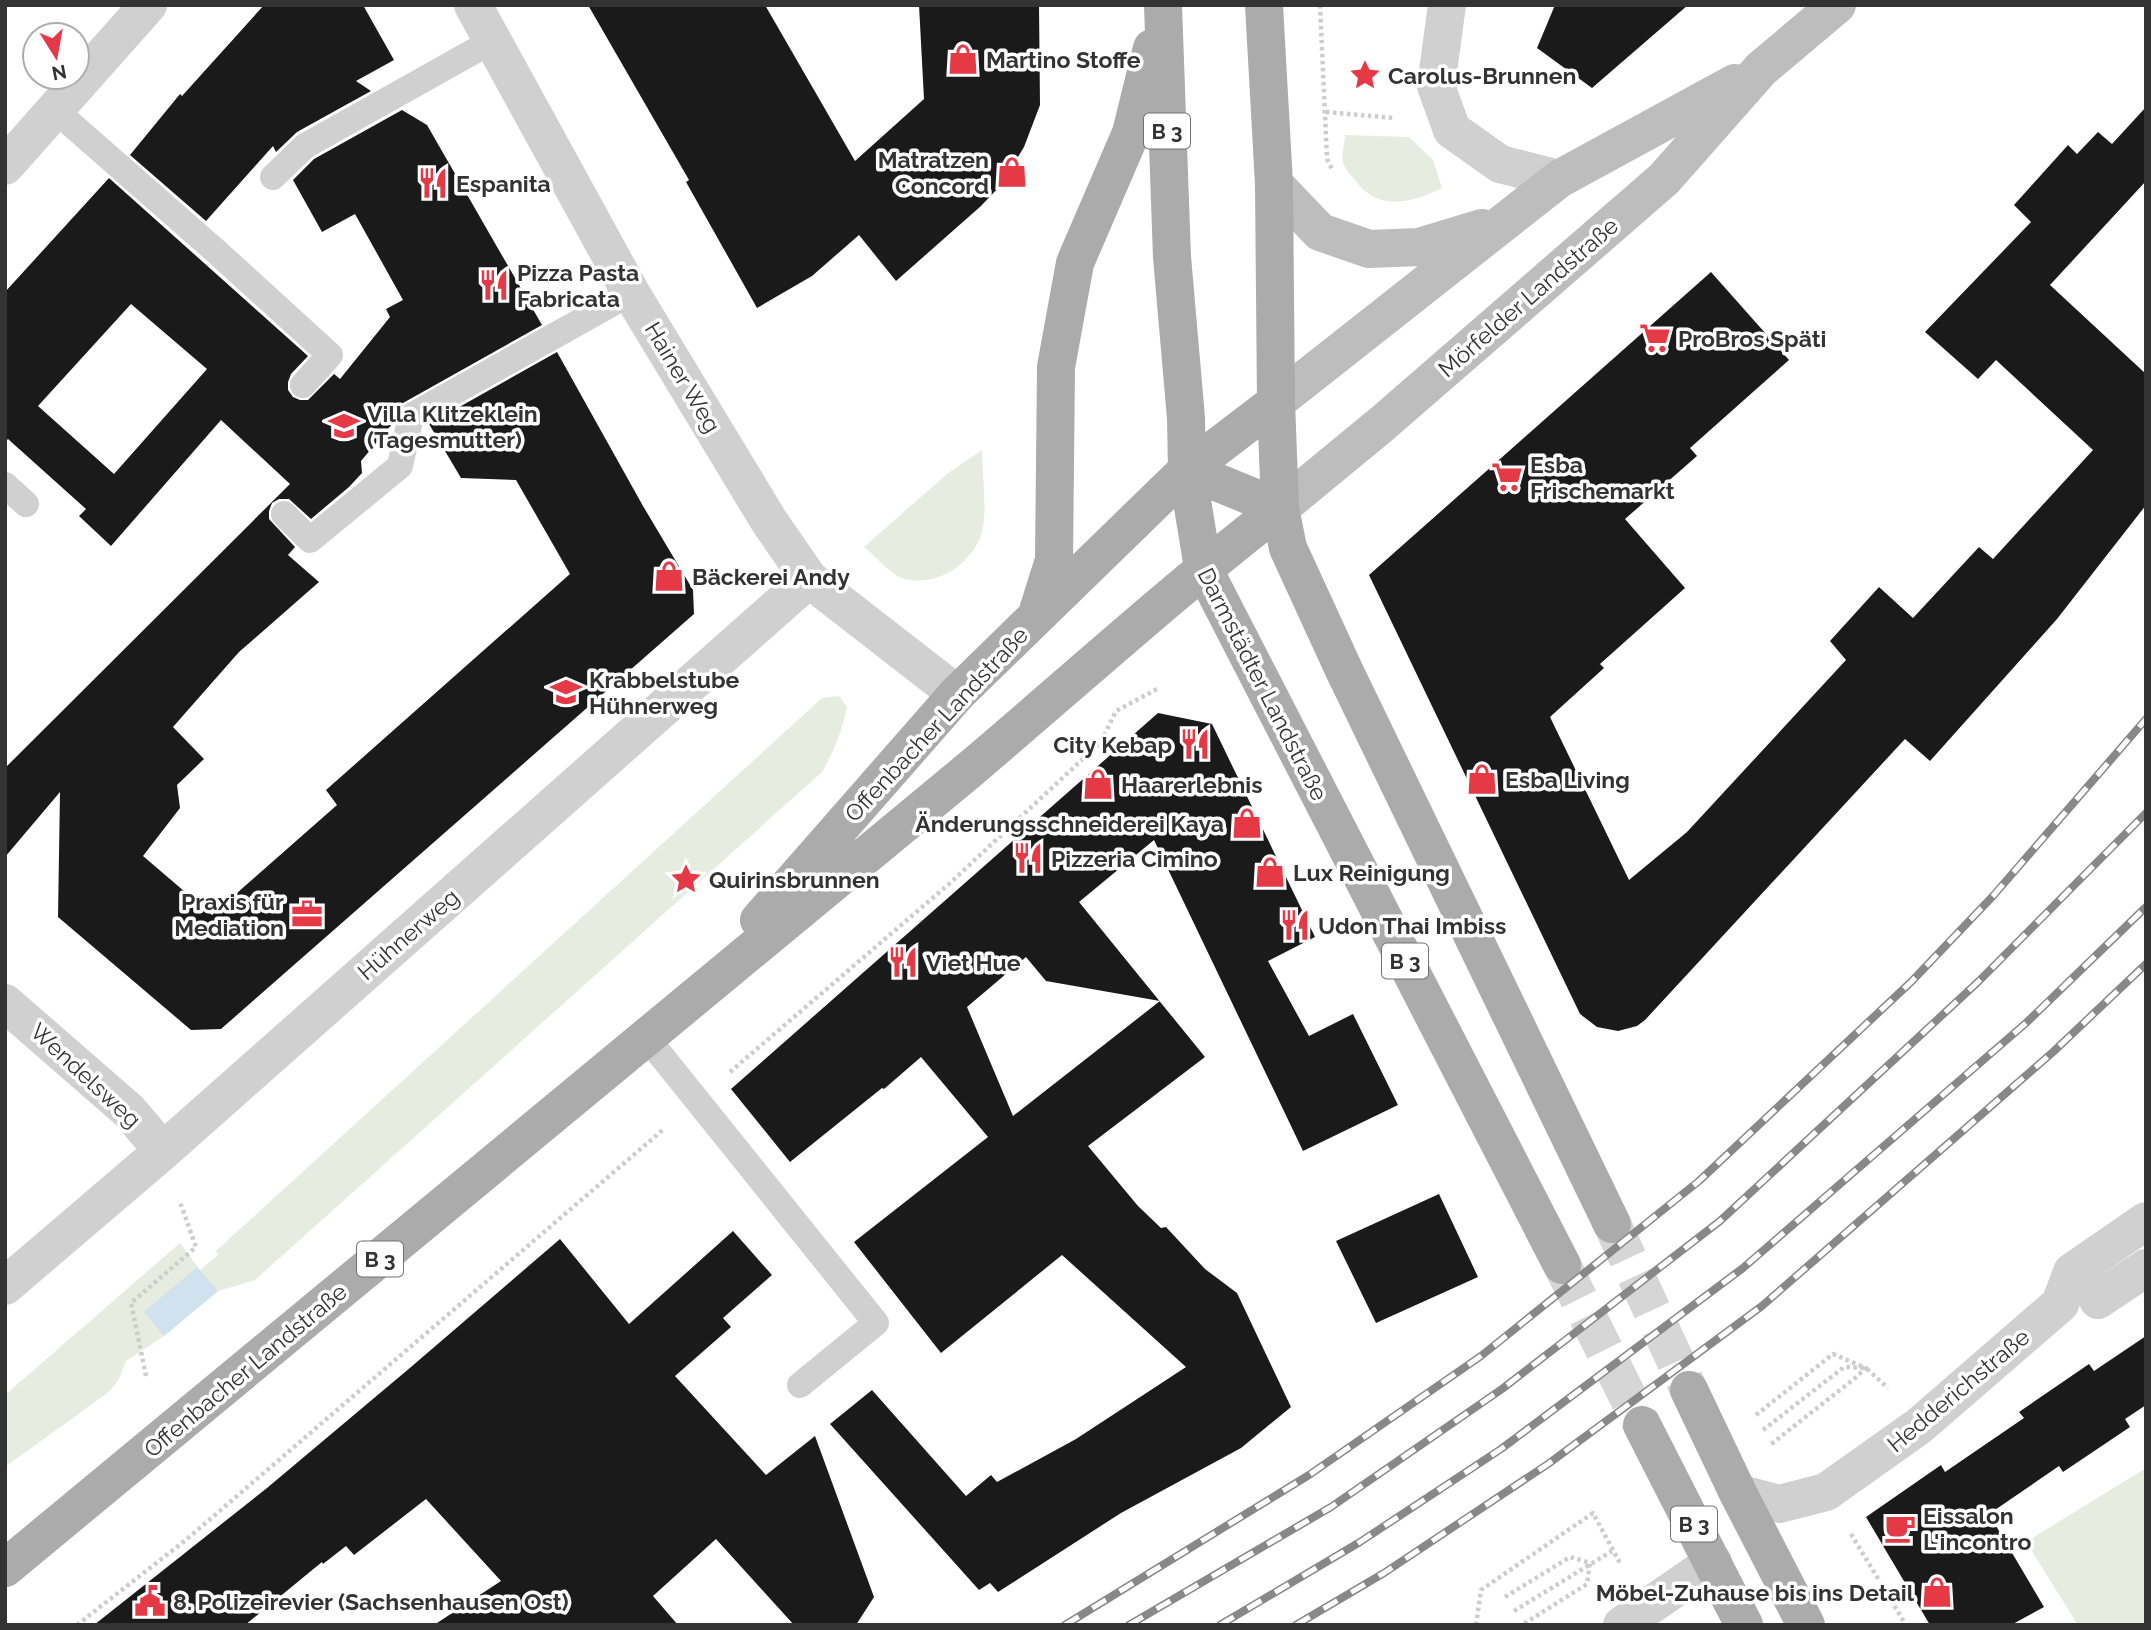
<svg xmlns="http://www.w3.org/2000/svg" width="2151" height="1630" font-family="Raleway,sans-serif">
  <style>
    .green { fill: #e6ecdf }
    .water { fill: #cfe2ee }
    .building { fill: #1a1a1a; fill-rule: evenodd }
    .lines { fill: none; stroke-linecap: round; stroke-linejoin: round }
    .primary-tunnel { stroke: #d6d6d6; stroke-width: 38; stroke-dasharray: 38 19; stroke-linecap: butt }
    .path { stroke: #cdcdcd; stroke-width: 4.5; stroke-dasharray: 3.5 3.5; stroke-linecap: butt }
    .service { stroke: #d0d0d0; stroke-width: 26 }
    .minor { stroke: #d0d0d0; stroke-width: 38 }
    .secondary { stroke: #bdbdbd; stroke-width: 38 }
    .primary { stroke: #ababab; stroke-width: 38 }
    .rail-casing { stroke: #888; stroke-width: 8 }
    .rail { stroke: #fff; stroke-width: 5; stroke-dasharray: 16; stroke-linecap: butt }
    .labels { text-anchor: middle; dominant-baseline: central; stroke-width: 7; stroke-linejoin: round; paint-order: stroke }
    .shield { fill: #fff; stroke: #707070; stroke-width: 2 }
    .shield-label { font-size: 21px; font-weight: bold; fill: #333 }
    .poi-label { font-size: 23px; font-weight: bold; fill: #333; stroke: #fff; text-anchor: start }
    .street-label { font-size: 23px; fill: #333; stroke: #fff }
  </style>
  <rect width="100%" height="100%" fill="#fff"/>
  <path class="green" d="M1345 135 1409 137 1433 160 1442 188C1413 203 1377 212 1355 180 1351 175 1344 168 1343 162 1341 154 1345 143 1345 135Z
    M982 450C982 473 986 497 984 520 982 558 939 590 902 578 892 575 874 555 864 547L947 474Z
    M839 696 847 707C842 731 834 751 822 772L255 1280 218 1291 164 1336 126 1361 119 1379 110 1391 5 1467V1395L180 1243 200 1270 218 1255 216 1251 822 698Z
    M2146 1468V1625H2078L2026 1542Z"/>
  <path class="water" d="M197 1267 218 1291 164 1336 144 1312Z"/>
  <path class="building" d="M264 5H363L394 60 356 81 371 91 297 132 276 152 273 146 206 221 130 155 180 94 182 96Z
    M588 5H765L855 161 924 99 919 5H1039L1040 105 1024 147 1001 185 981 206 896 281 859 235 812 276 757 308 686 182 689 180Z
    M1555 5H1688L1592 88 1537 48Z
    M2146 107V181L2050 285 2146 374V505L2057 619 1930 761 1905 739 1645 1020 1637 1026 1618 1031 1597 1027 1580 1014 1369 575 1711 272 1789 360 1690 448 1697 456 1625 519 1685 588 1600 664 1604 668 1550 717 1629 880 1687 832 1846 660 1830 641 1879 587 1913 618 1979 547 1993 559 2093 450 1996 360 1978 379 1925 332 2031 222 2014 205 2068 145 2077 154 2098 132 2112 144Z
    M402 110 427 125 542 325 403 403 398 407 393 423 361 461 362 473 349 487 311 519 289 499H279L272 503 269 511V519L295 547 288 555 319 582 239 652 173 727 204 759 177 785 180 808 143 856 212 915 337 805 326 790 570 574 516 480 461 478 429 424 557 352 643 506 693 590 694 614 221 1029 191 1030 58 917 60 792 5 857V768L290 484 221 420 111 546 79 516 86 509 8 439 5 442V292L109 178 308 356 291 374 288 382V390L293 397 300 400H308L334 374 340 379 390 317 386 309 403 300 355 214 322 232 293 180 314 159ZM131 304 207 369 114 474 38 406Z
    M1158 713 1212 724 1315 937 1268 961 1309 1036 1353 1014 1398 1105 1303 1151 1154 840 1079 902 1205 1057 1088 1146 1138 1206 1161 1228 1166 1227 1205 1269 1237 1293 1291 1407 1241 1448 1121 1513 998 1592 990 1583 979 1590 830 1424 872 1390 966 1496 991 1475 997 1482 1076 1439 1186 1367 1062 1255 941 1353 854 1242 988 1137 921 1057 884 1089 882 1088 790 1162 731 1089ZM1026 957 1046 981 1160 1001 1013 1116 967 1007Z
    M1439 1194 1478 1277 1376 1323 1336 1241Z
    M733 1231 772 1275 723 1318 731 1327 675 1376 766 1475 815 1436 874 1597 856 1625H794L716 1539 653 1596 678 1625H434L501 1581 426 1499 354 1555 346 1546 323 1564 322 1562 245 1625H94L267 1488 411 1367 560 1239 629 1324Z
    M2146 1336V1405L2125 1419 2130 1427 2063 1472 2059 1466 1989 1514 2044 1607 2011 1625H1930L1866 1517 1941 1465 1945 1472 2024 1418 2019 1412 2089 1364 2094 1371Z"/>
  <g class="lines">
    <path class="primary-tunnel" d="M1612 1224 1689 1390
      M1562 1265 1642 1425"/>
    <path class="path" d="M1320 5 1327 159 1333 171
      M1326 112 1394 118
      M730 1072 949 884 1101 742 1116 711 1159 688
      M146 1376 131 1303 196 1247 180 1202
      M1756 1415 1833 1354 1866 1368 1854 1379 1770 1445
      M1763 1430 1844 1367 1866 1368 1888 1388
      M1851 1534 1906 1625
      M1505 1597 1570 1557 1590 1563 1587 1584 1522 1625
      M1514 1611 1612 1551
      M77 1625 187 1539 665 1128
      M1476 1625 1481 1590 1593 1513 1621 1565"/>
    <path class="service" d="M55 110 218 253 330 355 303 385
      M273 177 305 146 494 40
      M5 485 26 504
      M284 514 310 540 400 466 411 416 631 293
      M647 1038 876 1323 800 1385"/>
    <path class="minor" d="M473 5 631 293 769 521 809 579 957 694
      M1447 5 1436 86 1452 130 1500 164 1559 179
      M5 166 148 5
      M5 1003 129 1111 163 1151
      M5 1286 163 1151 809 579
      M2098 1300 2146 1268
      M1738 1493 1779 1504 1826 1492 1919 1426 2060 1304 2072 1272 2146 1221
      M1622 1625 1713 1562"/>
    <path class="secondary" d="M1274 184 1320 232 1369 249 1419 247 1482 228
      M1276 402 1559 179 1735 83
      M1280 508 1383 423 1664 179 1761 69 1837 5"/>
    <path class="primary" d="M1163 5 1172 257 1186 418 1187 470 1203 568 1562 1265
      M1264 5 1274 184 1276 402 1280 508 1288 548 1344 670 1612 1224
      M1187 470 1280 508
      M1038 611 1054 560 1056 367 1075 263 1131 133 1152 48
      M759 920 957 694 1187 470 1276 402
      M1689 1390 1738 1493 1806 1625
      M1642 1425 1744 1625
      M5 1568 968 771C1072 683 1173 591 1280 508"/>
    <defs>
      <path id="rail" d="M1065 1625 1309 1475 1481 1356 1699 1181 1911 982 1993 896 2146 719
        M1129 1625 1331 1507 1502 1389 1720 1221 1979 981 2146 813
        M1220 1625 1360 1542 1501 1449 1743 1268 2026 1023 2146 907
        M1296 1625 1384 1573 1548 1464 1762 1306 2053 1052 2146 964"/>
    </defs>
    <use href="#rail" class="rail-casing"/>
    <use href="#rail" class="rail"/>
  </g>
  <defs>
    <symbol id="shop-bare" viewBox="-9 -9 18 18"><path d="M-5-2.5h2.3a2.7 3.5 0 0 1 5.4 0H5L5.5 6h-11ZM-1.5-2.5h3a1.5 2.3 0 0 0-3 0Z" fill="#e63946" stroke="#fff" stroke-width="2.5" paint-order="stroke"/></symbol>
    <symbol id="sight-bare" viewBox="-9 -9 18 18"><path d="M0-6L1.8-2.2L6-1.7L2.9 1.2L3.7 5.4L0 3.3L-3.7 5.4L-2.9 1.2L-6-1.7L-1.8-2.2Z" fill="#e63946" stroke="#fff" stroke-width="2.5" paint-order="stroke"/></symbol>
    <symbol id="restaurant-bare" viewBox="-9 -9 18 18"><path d="M-5-6h1v4h1v-4h1v4h1v-4h1v5L-1.5 .5V6h-2V.5L-5-1ZM5-6V6H3V1.5H1.5Q1.5-4 5-6Z" fill="#e63946" stroke="#fff" stroke-width="2.5" paint-order="stroke"/></symbol>
    <symbol id="supermarket-bare" viewBox="-9 -9 18 18"><path d="M-6-5.5h2.5l.6 2H6L4.5 2H-2.5L-4.4-4H-6ZM-1.5 3.2a1.3 1.3 0 1 0 .1 0ZM3 3.2a1.3 1.3 0 1 0 .1 0Z" fill="#e63946" stroke="#fff" stroke-width="2.5" paint-order="stroke"/></symbol>
    <symbol id="school-bare" viewBox="-9 -9 18 18"><path d="M0-5L7-2L0 1L-7-2ZM-4 1L0 2.5L4 1V4Q0 6-4 4Z" fill="#e63946" stroke="#fff" stroke-width="2.5" paint-order="stroke"/></symbol>
    <symbol id="office-bare" viewBox="-9 -9 18 18"><path d="M-6-3h4V-5.5h4V-3h4V5H-6ZM-1-4.5V-3h2v-1.5ZM-6 0V1H6V0Z" fill="#e63946" stroke="#fff" stroke-width="2.5" paint-order="stroke"/></symbol>
    <symbol id="cafe-bare" viewBox="-9 -9 18 18"><path d="M-5.5-4.5H6V0H3Q3 3.5 0 3.5H-2.5Q-5.5 3.5-5.5 0ZM3-3.2v2h1.7v-2ZM-6 4.5H4V6H-6Z" fill="#e63946" stroke="#fff" stroke-width="2.5" paint-order="stroke"/></symbol>
    <symbol id="civic-bare" viewBox="-9 -9 18 18"><path d="M-.6-6.5H3V-4.5H.6V-3L4-1V1h2V6H-6V1h2V-1L-.6-3ZM-1.2 2.5V6h2.4V2.5Z" fill="#e63946" stroke="#fff" stroke-width="2.5" paint-order="stroke"/></symbol>
  </defs>
  <g fill-rule="evenodd">
    <use href="#shop-bare" x="941" y="37" width="44" height="44"/>
    <use href="#sight-bare" x="1343" y="53" width="44" height="44"/>
    <use href="#shop-bare" x="990" y="150" width="44" height="44"/>
    <use href="#restaurant-bare" x="411" y="161" width="44" height="44"/>
    <use href="#restaurant-bare" x="472" y="263" width="44" height="44"/>
    <use href="#supermarket-bare" x="1633" y="316" width="44" height="44"/>
    <use href="#school-bare" x="322" y="404" width="44" height="44"/>
    <use href="#supermarket-bare" x="1485" y="455" width="44" height="44"/>
    <use href="#shop-bare" x="647" y="554" width="44" height="44"/>
    <use href="#school-bare" x="544" y="670" width="44" height="44"/>
    <use href="#restaurant-bare" x="1173" y="722" width="44" height="44"/>
    <use href="#shop-bare" x="1460" y="757" width="44" height="44"/>
    <use href="#shop-bare" x="1076" y="762" width="44" height="44"/>
    <use href="#shop-bare" x="1225" y="801" width="44" height="44"/>
    <use href="#restaurant-bare" x="1006" y="836" width="44" height="44"/>
    <use href="#shop-bare" x="1248" y="850" width="44" height="44"/>
    <use href="#sight-bare" x="664" y="857" width="44" height="44"/>
    <use href="#office-bare" x="285" y="892" width="44" height="44"/>
    <use href="#restaurant-bare" x="1273" y="903" width="44" height="44"/>
    <use href="#restaurant-bare" x="881" y="940" width="44" height="44"/>
    <use href="#cafe-bare" x="1878" y="1506" width="44" height="44"/>
    <use href="#shop-bare" x="1915" y="1570" width="44" height="44"/>
    <use href="#civic-bare" x="128" y="1579" width="44" height="44"/>
  </g>
  <g class="labels">
    <g class="shield">
      <rect x="1144" y="113.5" width="46" height="35" rx="5"/>
      <rect x="1382" y="943.5" width="46" height="35" rx="5"/>
      <rect x="357" y="1241.5" width="46" height="35" rx="5"/>
      <rect x="1671" y="1506.5" width="46" height="35" rx="5"/>
    </g>
    <g class="shield-label">
      <text x="1167" y="131">B 3</text>
      <text x="1405" y="961">B 3</text>
      <text x="380" y="1259">B 3</text>
      <text x="1694" y="1524">B 3</text>
    </g>
    <g class="poi-label">
      <text x="986" y="59">Martino Stoffe</text>
      <text x="1388" y="75">Carolus-Brunnen</text>
      <text x="989" y="159" text-anchor="end">Matratzen<tspan x="989" dy="26">Concord</tspan></text>
      <text x="456" y="183">Espanita</text>
      <text x="517" y="272">Pizza Pasta<tspan x="517" dy="26">Fabricata</tspan></text>
      <text x="1678" y="338">ProBros Späti</text>
      <text x="367" y="413">Villa Klitzeklein<tspan x="367" dy="26">(Tagesmutter)</tspan></text>
      <text x="1530" y="464">Esba<tspan x="1530" dy="26">Frischemarkt</tspan></text>
      <text x="692" y="576">Bäckerei Andy</text>
      <text x="589" y="679">Krabbelstube<tspan x="589" dy="26">Hühnerweg</tspan></text>
      <text x="1172" y="744" text-anchor="end">City Kebap</text>
      <text x="1505" y="779">Esba Living</text>
      <text x="1121" y="784">Haarerlebnis</text>
      <text x="1224" y="823" text-anchor="end">Änderungsschneiderei Kaya</text>
      <text x="1051" y="858">Pizzeria Cimino</text>
      <text x="1293" y="872">Lux Reinigung</text>
      <text x="709" y="879">Quirinsbrunnen</text>
      <text x="284" y="901" text-anchor="end">Praxis für<tspan x="284" dy="26">Mediation</tspan></text>
      <text x="1318" y="925">Udon Thai Imbiss</text>
      <text x="926" y="962">Viet Hue</text>
      <text x="1923" y="1515">Eissalon<tspan x="1923" dy="26">L'incontro</tspan></text>
      <text x="1914" y="1592" text-anchor="end">Möbel-Zuhause bis ins Detail</text>
      <text x="173" y="1601">8. Polizeirevier (Sachsenhausen Ost)</text>
    </g>
    <g class="street-label">
      <text transform="translate(1528 297) rotate(-41)">Mörfelder Landstraße</text>
      <text transform="translate(683 377) rotate(59)">Hainer Weg</text>
      <text transform="translate(1263 684) rotate(63)">Darmstädter Landstraße</text>
      <text transform="translate(936 724) rotate(-47)">Offenbacher Landstraße</text>
      <text transform="translate(408 934) rotate(-41)">Hühnerweg</text>
      <text transform="translate(86 1075) rotate(43)">Wendelsweg</text>
      <text transform="translate(245 1370) rotate(-40)">Offenbacher Landstraße</text>
      <text transform="translate(1958 1390) rotate(-40)">Hedderichstraße</text>
    </g>
  </g>
  <rect width="2151" height="1630" fill="none" stroke="#333333" stroke-width="14"/>
  <g transform="translate(56 56) rotate(169)"><circle r="33" fill="#ffffff" stroke="#adadad" stroke-width="2"/>
  <path d="M0-5L12 26L0 18L-12 26Z" fill="#e63946"/>
  <text y="-10" font-size="19" font-weight="bold" text-anchor="middle" fill="#333333">N</text>
  </g>
</svg>
